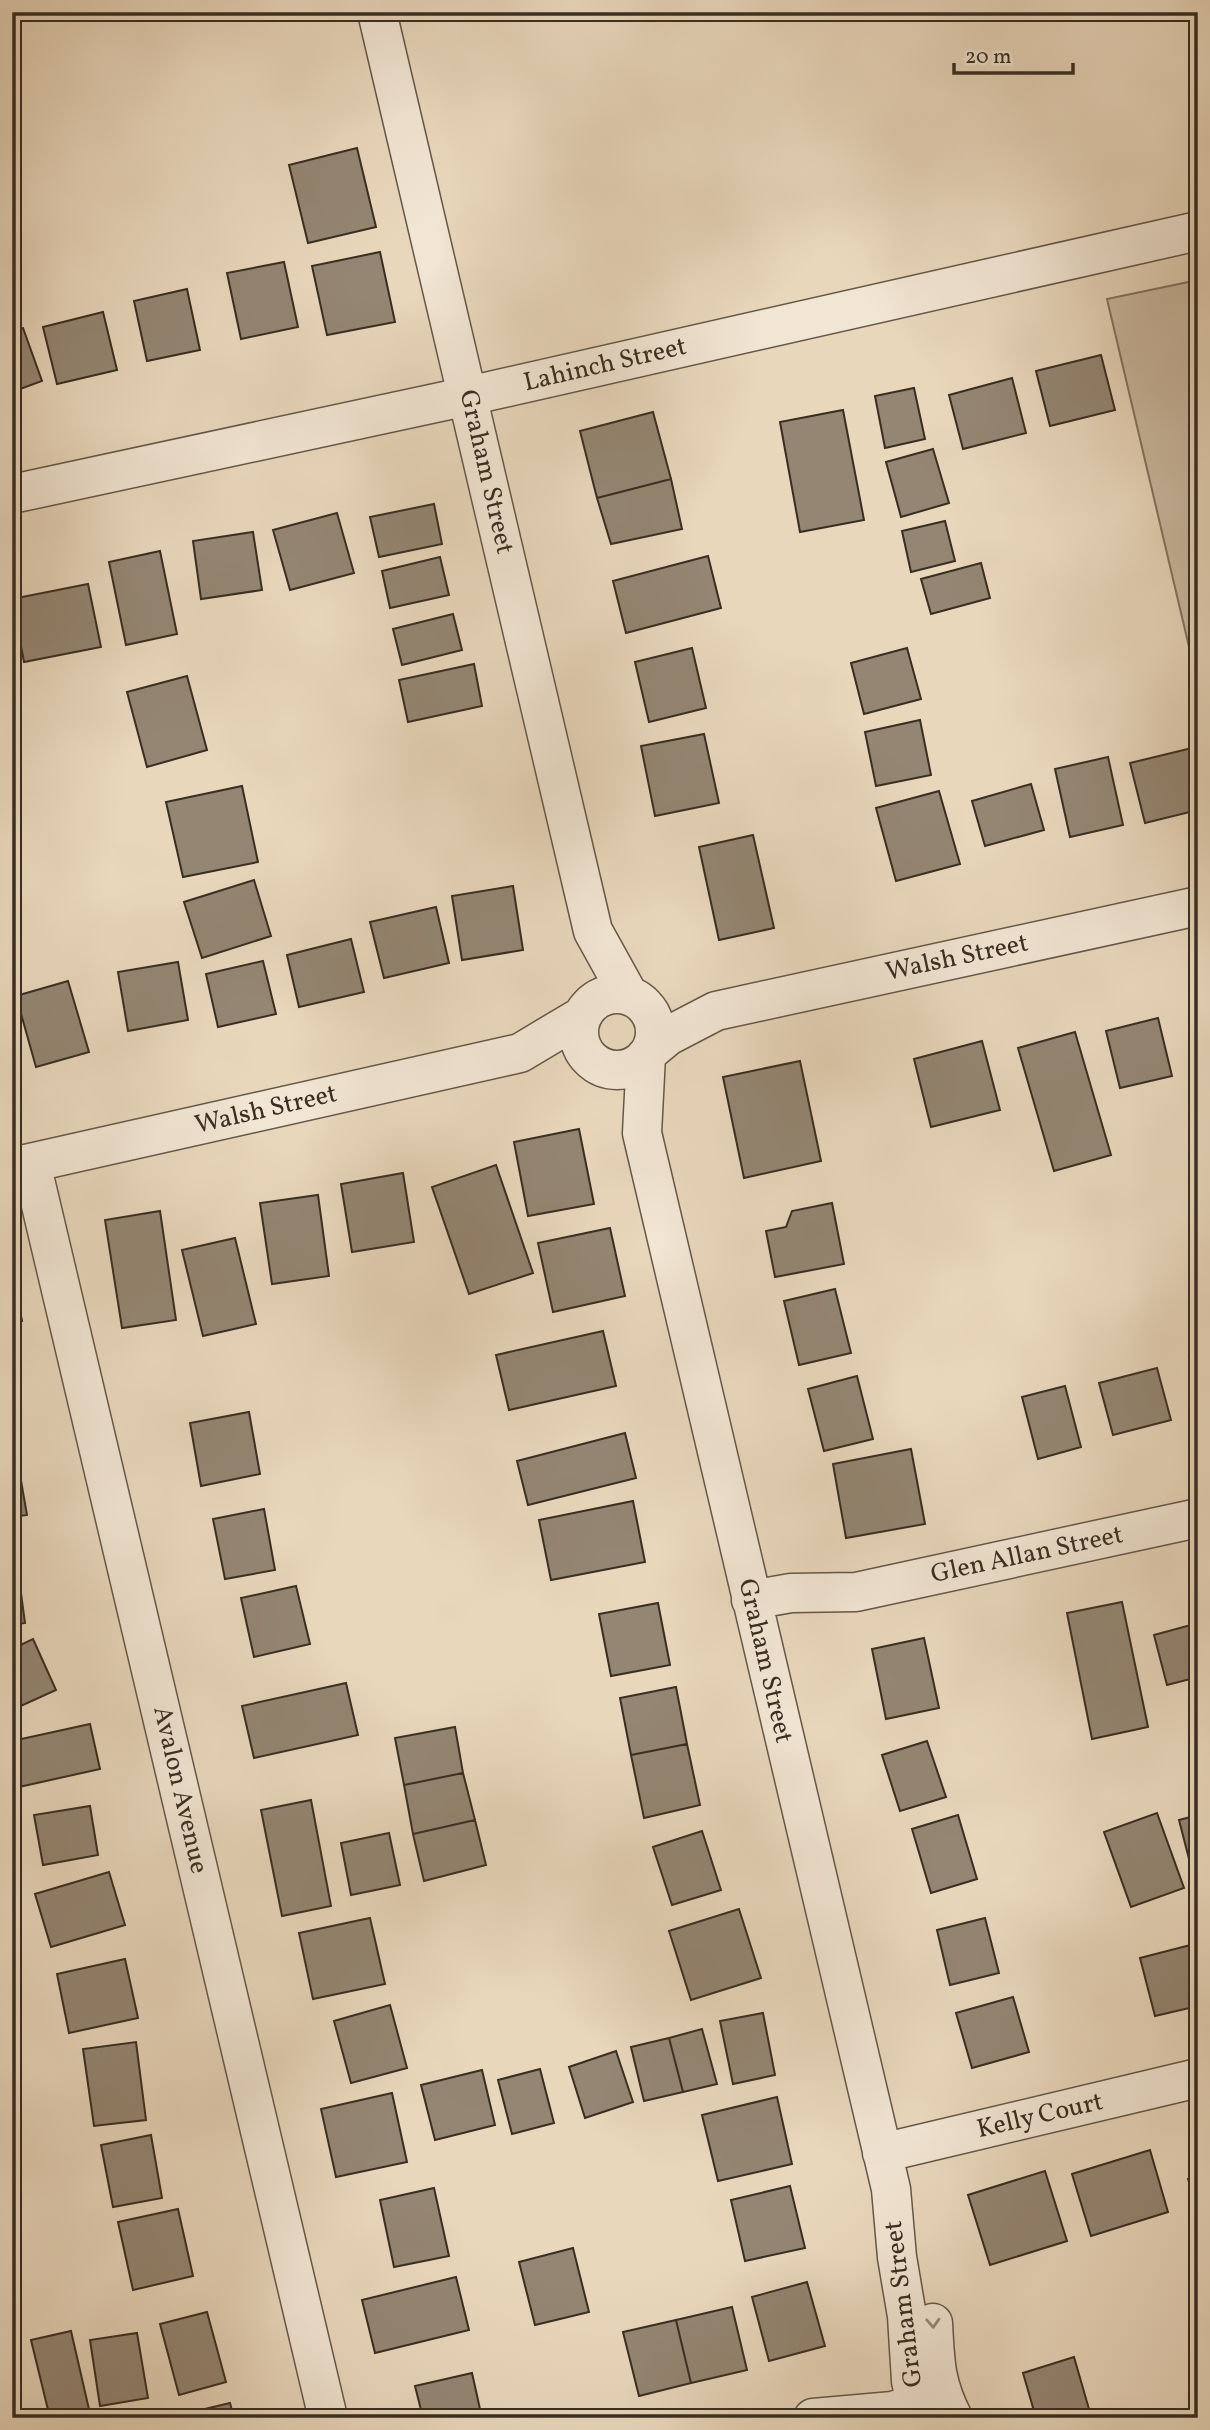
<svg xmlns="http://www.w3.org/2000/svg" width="1210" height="2430" font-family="Vollkorn,serif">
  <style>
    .green { fill: #cbbaa2; stroke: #827462; stroke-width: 2 }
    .building { fill: #948673; stroke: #382e23; stroke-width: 2 }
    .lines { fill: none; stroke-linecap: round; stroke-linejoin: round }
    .minor-casing { stroke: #645849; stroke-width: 41 }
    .minor { stroke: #f1e5d3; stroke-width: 38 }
    .oneway { stroke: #948a7b }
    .labels { text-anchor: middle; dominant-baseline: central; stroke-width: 5; stroke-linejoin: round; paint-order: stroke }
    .street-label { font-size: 26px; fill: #382e23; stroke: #f1e5d3 }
  </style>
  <rect width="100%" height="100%" fill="#e9d7bc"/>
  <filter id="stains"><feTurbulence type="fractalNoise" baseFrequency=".00286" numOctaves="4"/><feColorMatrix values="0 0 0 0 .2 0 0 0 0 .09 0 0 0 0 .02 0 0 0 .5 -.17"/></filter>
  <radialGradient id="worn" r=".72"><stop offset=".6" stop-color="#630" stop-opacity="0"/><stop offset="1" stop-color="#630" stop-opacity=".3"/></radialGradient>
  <path class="green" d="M1198 280V685L1107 299Z"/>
  <path class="building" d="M357 148 376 227 308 243 289 165Z
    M380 252 395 322 327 335 312 266Z
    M284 262 298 327 241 339 227 273Z
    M187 289 200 350 147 361 134 301Z
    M103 312 117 370 57 384 43 327Z
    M23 328 42 381 12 392V332Z
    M1101 355 1115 410 1050 426 1036 371Z
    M1012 378 1026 433 963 449 949 395Z
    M914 388 925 439 885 448 875 396Z
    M843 410 864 520 800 532 780 422Z
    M653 412 671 479 597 498 580 431Z
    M933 449 949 503 901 517 886 462Z
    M671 479 682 529 611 544 597 498Z
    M434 504 442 544 379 557 370 517Z
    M337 513 354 573 290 590 273 530Z
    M945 521 955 561 911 572 902 531Z
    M253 532 262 590 201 599 193 541Z
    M160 551 177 634 126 645 109 562Z
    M708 556 721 608 626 633 613 581Z
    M440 557 449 595 390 608 382 571Z
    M981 563 990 598 931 614 921 579Z
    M88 584 101 647 24 662 12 599Z
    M453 614 462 650 402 665 393 629Z
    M692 648 706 708 649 722 635 662Z
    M907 648 921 699 864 714 851 663Z
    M474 664 482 706 408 722 399 680Z
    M187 676 207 750 147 767 127 692Z
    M920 720 931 775 876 786 865 732Z
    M704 734 719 803 655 816 641 746Z
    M1192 748 1198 771V810L1145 823 1130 763Z
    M1108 757 1123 825 1070 837 1055 769Z
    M1031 784 1044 830 985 846 972 801Z
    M242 786 258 862 183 877 166 802Z
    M939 791 960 864 896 881 876 808Z
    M753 835 774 928 719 940 699 847Z
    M254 880 271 936 202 958 184 902Z
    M513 886 523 950 462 960 452 896Z
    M436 907 449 963 384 978 370 922Z
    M351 939 364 992 299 1007 287 955Z
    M263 961 276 1014 218 1027 206 974Z
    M178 962 188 1020 128 1031 118 972Z
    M68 981 89 1052 36 1067 16 996Z
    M1158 1018 1172 1076 1120 1088 1106 1031Z
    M1075 1032 1111 1155 1054 1171 1018 1048Z
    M982 1041 1000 1110 931 1127 914 1059Z
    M800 1061 821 1161 744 1178 723 1077Z
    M579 1129 594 1204 528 1216 514 1142Z
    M496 1165 533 1273 469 1294 432 1187Z
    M403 1173 414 1242 352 1252 341 1184Z
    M318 1195 329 1276 272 1284 260 1203Z
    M832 1203 844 1264 775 1277 766 1231 786 1227 792 1211Z
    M160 1211 176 1320 122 1328 105 1220Z
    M610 1228 625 1296 553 1312 538 1243Z
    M235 1238 256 1324 203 1336 182 1250Z
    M12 1272 22 1321 12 1323Z
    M835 1289 851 1353 799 1365 784 1301Z
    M603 1331 616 1386 509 1410 496 1355Z
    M1198 1354V1389L1189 1356Z
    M1157 1368 1171 1420 1113 1435 1099 1383Z
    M857 1376 873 1439 824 1451 808 1389Z
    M1065 1386 1081 1447 1038 1459 1022 1397Z
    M249 1412 260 1474 201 1486 190 1423Z
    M625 1433 636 1478 528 1505 517 1461Z
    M911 1449 925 1524 846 1538 833 1464Z
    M12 1452H16L27 1515 12 1517Z
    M633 1501 645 1562 551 1580 539 1520Z
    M264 1509 275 1570 225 1579 213 1519Z
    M12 1556H16L25 1623 12 1625Z
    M296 1586 310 1644 254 1657 241 1598Z
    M1122 1602 1148 1727 1092 1739 1067 1613Z
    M658 1603 670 1665 611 1676 599 1614Z
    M1198 1623V1677L1167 1685 1154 1635Z
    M924 1638 939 1708 886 1719 872 1649Z
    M33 1639 56 1690 12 1710V1649Z
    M346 1683 358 1735 254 1758 242 1706Z
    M676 1687 687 1744 631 1755 620 1698Z
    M90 1724 100 1769 19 1787 12 1754V1741Z
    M455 1727 463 1773 404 1785 395 1738Z
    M927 1741 946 1797 900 1811 882 1755Z
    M687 1744 700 1805 644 1818 631 1755Z
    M463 1773 475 1820 413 1834 404 1785Z
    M311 1800 331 1906 282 1916 261 1810Z
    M90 1806 98 1855 43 1865 34 1815Z
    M1157 1813 1184 1888 1131 1907 1104 1832Z
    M958 1815 977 1879 931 1893 912 1829Z
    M1198 1815V1890H1197L1179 1820Z
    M475 1820 486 1865 424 1881 413 1834Z
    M702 1831 721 1890 672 1905 653 1847Z
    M389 1833 400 1885 351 1895 341 1843Z
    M109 1872 125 1925 51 1947 35 1894Z
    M739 1909 761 1978 691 2000 669 1931Z
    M370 1918 385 1984 313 1999 299 1933Z
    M985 1918 999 1973 950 1985 937 1930Z
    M1198 1943V2006L1155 2016 1140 1958Z
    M125 1959 138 2018 69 2033 57 1974Z
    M1013 1997 1029 2052 972 2068 956 2013Z
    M390 2005 407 2068 351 2083 334 2021Z
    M763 2013 775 2075 733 2084 720 2021Z
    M702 2029 717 2084 683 2092 669 2038Z
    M669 2038 683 2092 644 2101 631 2047Z
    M136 2042 146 2120 94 2126 83 2049Z
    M616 2051 633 2102 585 2118 569 2067Z
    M540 2069 554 2123 512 2134 498 2080Z
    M482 2070 495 2125 435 2140 421 2085Z
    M392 2093 407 2162 336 2177 321 2109Z
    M777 2097 792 2164 718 2181 702 2115Z
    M151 2135 162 2198 113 2207 101 2145Z
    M1150 2150 1168 2212 1091 2236 1072 2174Z
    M1045 2171 1067 2241 990 2265 968 2195Z
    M1198 2176V2210L1188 2179Z
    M790 2186 805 2248 745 2261 731 2200Z
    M434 2188 449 2256 394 2267 380 2200Z
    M178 2209 193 2276 133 2290 118 2222Z
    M573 2248 589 2312 535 2325 519 2262Z
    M456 2277 469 2330 375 2353 362 2300Z
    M807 2282 825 2346 769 2361 752 2297Z
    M732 2307 747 2370 691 2383 676 2320Z
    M207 2312 226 2382 179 2395 160 2324Z
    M676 2320 691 2383 639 2396 623 2332Z
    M71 2331 91 2418H50L31 2340Z
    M137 2333 148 2398 100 2406 90 2340Z
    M1074 2357 1091 2416 1084 2418H1036L1023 2373Z
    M472 2373 482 2418H423L415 2386Z
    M230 2403 234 2418H167Z"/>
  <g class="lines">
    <defs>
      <path id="minor" d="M377 12 593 931 629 996
        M12 494 468 396 1198 231
        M579 1032a38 38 0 1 1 76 0a38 38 0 1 1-76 0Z
        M650 1051 668 1036 716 1011 1198 906
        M646 1056 642 1133 891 2189 897 2257 907 2316 911 2381 916 2403 924 2418
        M31 1163 328 2418
        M12 1167 520 1053 582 1016
        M751 1600 791 1593 856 1592 1198 1518
        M882 2153 1198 2078
        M933 2323C935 2361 935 2383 953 2418
        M813 2418 893 2411 916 2403 937 2387"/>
    </defs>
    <use href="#minor" class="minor-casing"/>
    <use href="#minor" class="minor"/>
  </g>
  <defs><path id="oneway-chevron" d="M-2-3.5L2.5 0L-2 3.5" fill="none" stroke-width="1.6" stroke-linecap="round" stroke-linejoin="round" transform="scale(1.75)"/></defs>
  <use class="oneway" href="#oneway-chevron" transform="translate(933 2323) rotate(87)"/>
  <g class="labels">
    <g class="street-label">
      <text transform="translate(605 365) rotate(-13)">Lahinch Street</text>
      <text transform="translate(486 472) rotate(77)">Graham Street</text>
      <text transform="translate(957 958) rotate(-12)">Walsh Street</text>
      <text transform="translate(266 1110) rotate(-13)">Walsh Street</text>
      <text transform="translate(1027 1555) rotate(-12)">Glen Allan Street</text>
      <text transform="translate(765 1661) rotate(77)">Graham Street</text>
      <text transform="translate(180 1790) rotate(77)">Avalon Avenue</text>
      <text transform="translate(1040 2116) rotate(-13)">Kelly Court</text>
      <text transform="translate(904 2304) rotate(-97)">Graham Street</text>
    </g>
  </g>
  <rect width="1210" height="2430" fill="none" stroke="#e9d7bc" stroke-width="42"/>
  <rect x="14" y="14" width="1182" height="2402" fill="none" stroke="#382e23" stroke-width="3.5"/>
  <rect x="21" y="21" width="1168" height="2388" fill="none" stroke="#382e23" stroke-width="2"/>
  <path d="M954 63v10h119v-10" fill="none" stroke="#382e23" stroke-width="3.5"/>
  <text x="965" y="63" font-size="21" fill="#382e23" stroke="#f1e5d3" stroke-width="5" paint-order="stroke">20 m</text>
  <rect width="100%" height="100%" filter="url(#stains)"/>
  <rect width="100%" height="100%" fill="url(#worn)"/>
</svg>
